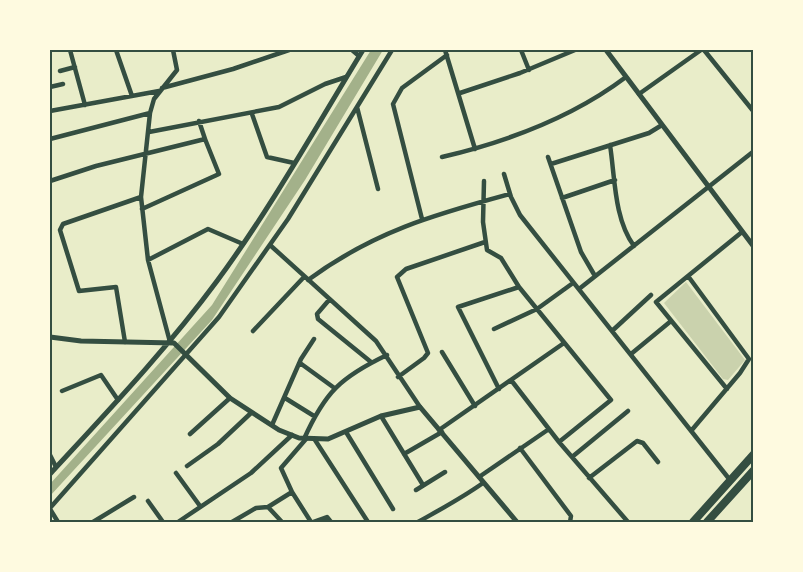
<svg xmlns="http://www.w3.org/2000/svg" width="803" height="572" font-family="'Alegreya Sans',sans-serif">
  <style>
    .green { fill: #cad2ad }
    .water { fill: #a3b18a }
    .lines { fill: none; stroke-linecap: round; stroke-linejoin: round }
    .minor { stroke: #344e41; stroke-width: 4.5 }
    .tertiary { stroke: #344e41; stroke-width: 5 }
    .trunk { stroke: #344e41; stroke-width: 8 }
    .neatline { fill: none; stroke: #344e41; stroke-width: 2 }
  </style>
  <rect width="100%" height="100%" fill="#e9edc9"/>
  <path class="green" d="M686 282 745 360 728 380 723 379 664 303Z"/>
  <path class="water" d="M371 50H383L305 180 212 320 50 496V484L212 305Z"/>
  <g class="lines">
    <path class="minor" d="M70 50 85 105
      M116 50 132 96
      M352 50 359 56
      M445 50 475 149
      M521 50 529 70
      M704 50 754 112
      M60 71 75 67
      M50 87 63 84
      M162 88 233 69 289 50
      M460 93 520 73 575 50
      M639 94 701 50
      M357 107 378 189
      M50 111 159 91
      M252 114 267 157 294 163
      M149 132 279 107 325 84 346 77
      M50 139 150 113
      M610 145C615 177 614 219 634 246
      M442 157C506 142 573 117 626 77
      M548 157 581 252 595 276
      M551 164 649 133 662 125
      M504 174 511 197 520 215 730 480
      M50 181 96 166 205 139 199 121
      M484 181 483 222 487 250 501 258 519 287 611 400 559 442
      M562 198 615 180
      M142 209 219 174 205 139
      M422 219 393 104 402 88 447 55
      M270 245 376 341 420 407
      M148 260 208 229 243 244
      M688 276 749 359 740 373 691 431
      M308 280C373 232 433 215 510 194
      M579 289 754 151
      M329 300 317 314 318 319 371 362
      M494 329 537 309 573 283
      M253 331 304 277
      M612 331 651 295
      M125 342 116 287 79 291 60 230 63 224 141 197
      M170 342 148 260 141 197 150 113 154 99 177 70 173 50
      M442 352 475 406
      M631 354 671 321
      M300 363 333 387
      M398 377 424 358 428 353 397 277 406 269 485 242
      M511 380 559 442 628 522
      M499 389 458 307 519 287
      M727 389 656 302 742 232
      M62 391 101 375 118 400
      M285 398 314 416
      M381 416 423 485
      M272 425 301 359 314 339
      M439 430 564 343
      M346 432 393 509
      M190 434 230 398
      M304 439C325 392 341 377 387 355
      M315 440 368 522
      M520 448 571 516 570 522
      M404 454 442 432
      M50 455 56 467
      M572 457 628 411
      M187 466 218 444 251 413
      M176 473 200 506
      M479 477 549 429
      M589 478 637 441 643 443 658 462
      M416 490 445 472
      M292 492 311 522
      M148 501 163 522
      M268 507 282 522
      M50 508 219 317 288 219 392 50
      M50 509 58 522
      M93 522 134 497
      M178 522 251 473 292 435
      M232 522 256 508 268 507 292 492 281 468 306 439
      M313 522 327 517 331 522
      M418 522C441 509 462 498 483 483"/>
    <path class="tertiary" d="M606 50 754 247
      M50 337 81 341 174 343 230 398 279 430 299 438 328 439 381 416 420 407 517 522
      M50 474C108 411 166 350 217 281 271 208 316 127 363 50"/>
    <path class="trunk" d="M693 522 754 454
      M707 522 754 470"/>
  </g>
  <rect width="803" height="572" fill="none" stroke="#fefae0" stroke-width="102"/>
  <rect x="51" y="51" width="701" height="470" class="neatline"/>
</svg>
